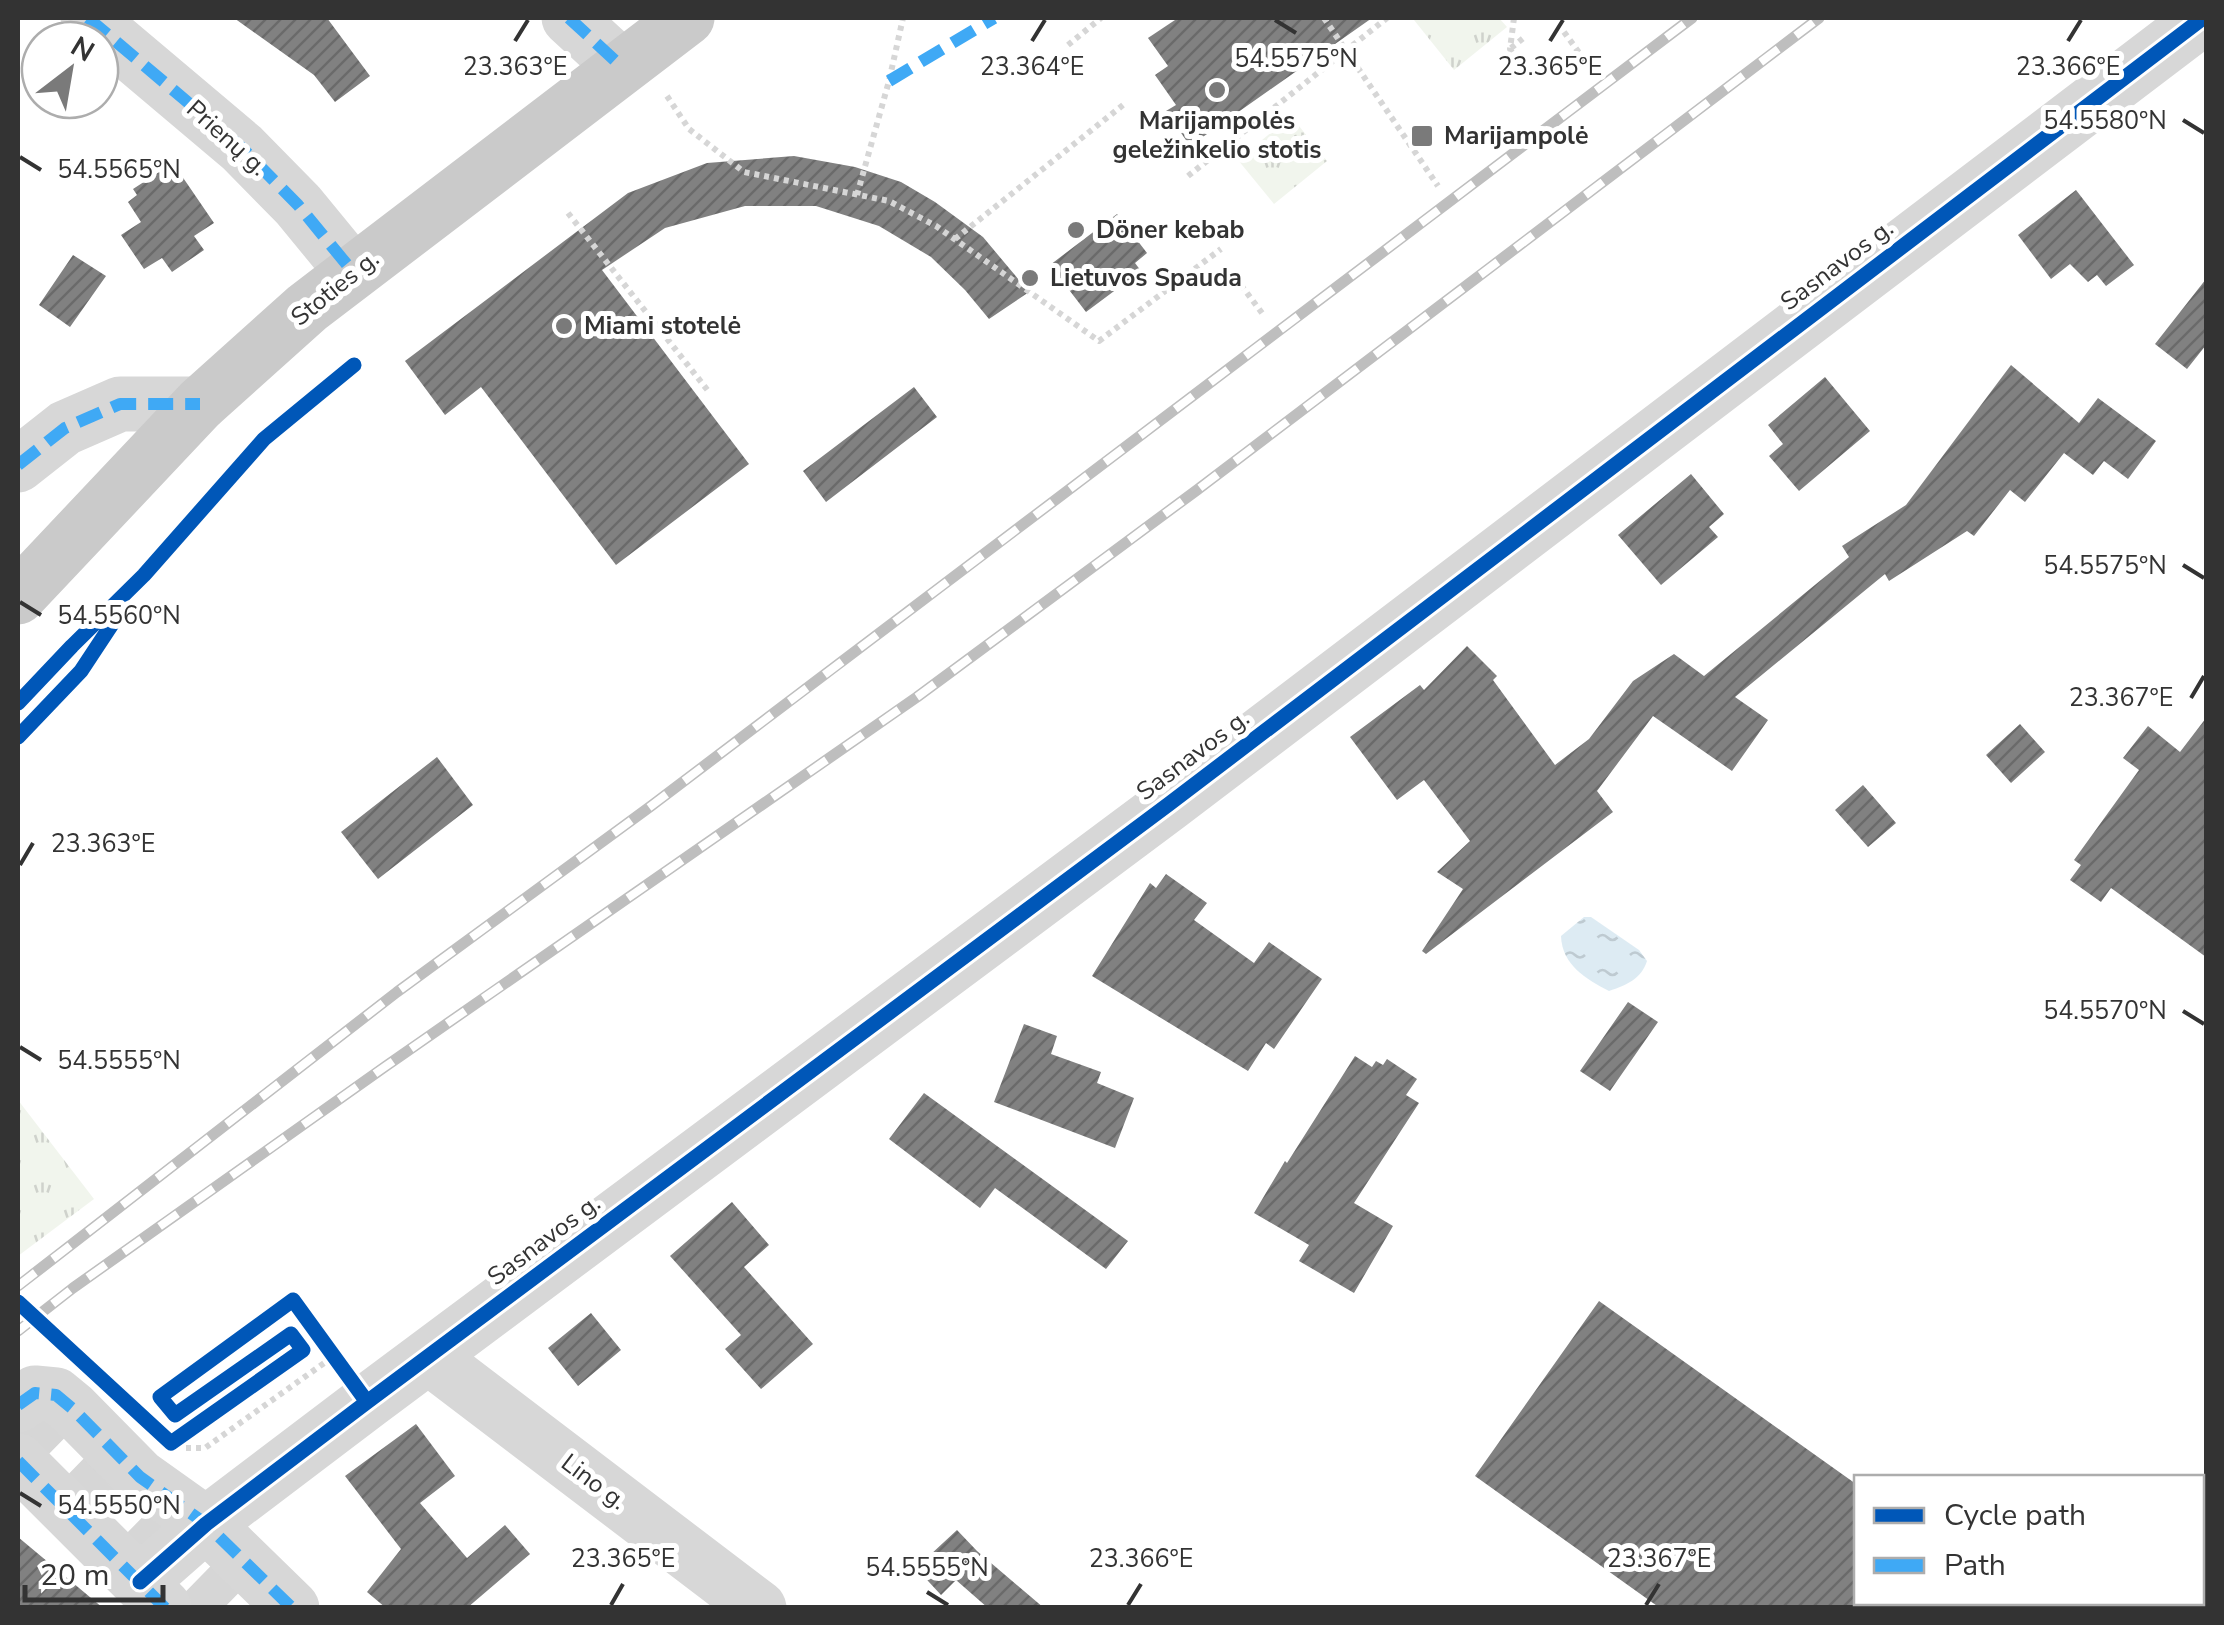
<svg xmlns="http://www.w3.org/2000/svg" width="2224" height="1625" font-family="'Nunito Sans',sans-serif">
  <style>
    .grass { fill: url(#grass-tufts) }
    .water { fill: url(#water-ripples) }
    .building { fill: url(#building-hatch) }
    .lines { fill: none; stroke-linecap: round; stroke-linejoin: round }
    .highway-tunnel { stroke: #d6d6d6; stroke-width: 55; stroke-dasharray: 55 28; stroke-linecap: butt }
    .path { stroke: #d6d6d6; stroke-width: 6; stroke-dasharray: 5 5; stroke-linecap: butt }
    .minor { stroke: #d7d7d7; stroke-width: 55 }
    .major { stroke: #cacaca; stroke-width: 55 }
    .rail-casing { stroke: #bebebe; stroke-width: 11 }
    .rail { stroke: #fff; stroke-width: 8; stroke-dasharray: 22; stroke-linecap: butt }
    .quiet { stroke: #3fa9f5; stroke-width: 12; stroke-dasharray: 25 12; stroke-linecap: butt }
    .cycleway-casing { stroke: #fff; stroke-width: 21 }
    .cycleway { stroke: #0057b8; stroke-width: 15 }
    .ticks { fill: none; stroke: #333; stroke-width: 4 }
    .poi-dot { fill: #7a7a7a; stroke: #fff; stroke-width: 4 }
    .labels { text-anchor: middle; dominant-baseline: central; stroke-width: 10; stroke-linejoin: round; paint-order: stroke }
    .poi-label { font-size: 25px; font-weight: bold; fill: #333; stroke: #fff; text-anchor: start }
    .street-label { font-size: 25px; fill: #333; stroke: #fff }
    .ticks-label { font-size: 25px; text-anchor: middle; fill: #333; stroke: #fff; stroke-width: 10; stroke-linejoin: round; paint-order: stroke }
  </style>
  <defs>
    <pattern id="grass-tufts" width="24" height="20" patternUnits="userSpaceOnUse" patternTransform="scale(2.5)"><rect width="24" height="20" fill="#f1f5ed"/><path d="M3 7l-1-3M5 7V3M7 7l1-3M15 17l-1-3M17 17v-4M19 17l1-3" fill="none" stroke="#cfd2cc"/></pattern>
    <pattern id="water-ripples" width="26" height="14" patternUnits="userSpaceOnUse" patternTransform="scale(2.5)"><rect width="26" height="14" fill="#ddebf3"/><path d="M2 4q2-2 4 0t4 0M15 11q2-2 4 0t4 0" fill="none" stroke="#becad1"/></pattern>
    <pattern id="building-hatch" width="6" height="6" patternUnits="userSpaceOnUse" patternTransform="scale(2.5)"><rect width="6" height="6" fill="#818181"/><path d="M-1 1l2-2M0 6l6-6M5 7l2-2" fill="none" stroke="#6a6a6a"/></pattern>
  </defs>
  <rect width="100%" height="100%" fill="#fff"/>
  <path class="grass" d="M1417 18H1499L1507 27 1454 70 1414 20Z
    M1291 116 1327 161 1274 204 1238 160Z
    M18 1100 94 1199 18 1256Z"/>
  <path class="water" d="M1584 917H1591L1639 950 1647 961C1641 979 1627 985 1609 991 1586 979 1562 965 1561 936Z"/>
  <path class="building" d="M234 18H327L370 76 335 102 314 75Z
    M1178 18H1372L1190 146 1166 111 1176 105 1155 75 1168 66 1148 38Z
    M794 156 855 167 901 182 935 202 983 237 1029 292 989 319 965 290 931 257 879 226 816 206H745L665 228 602 270 749 464 616 565 481 387 445 415 405 361 628 193 707 163Z
    M173 163 214 223 194 236 204 250 172 272 162 258 144 269 121 235 141 222 128 202 137 195 133 189Z
    M2076 190 2134 265 2106 286 2097 275 2088 282 2070 264 2051 279 2018 235Z
    M1117 214 1147 253 1135 263 1141 271 1086 312 1050 265Z
    M73 255 106 276 70 327 39 305Z
    M2206 279V345L2187 369 2155 344Z
    M2011 365 2079 423 2098 398 2156 441 2128 479 2104 461 2093 475 2064 453 2025 502 2010 490 1974 536 1967 531 1889 581 1885 574 1735 697 1768 720 1732 771 1653 716 1597 791 1613 812 1426 954 1422 951 1463 889 1437 872 1470 841 1424 780 1397 800 1350 737 1420 685 1424 690 1467 646 1497 676 1493 680 1555 765 1589 739 1633 681 1674 654 1704 676 1849 557 1842 546 1906 505Z
    M1825 377 1870 431 1799 491 1769 456 1783 444 1768 425Z
    M914 387 937 417 826 502 803 471Z
    M1691 474 1724 514 1709 527 1718 537 1661 585 1618 535Z
    M2206 718V957L2111 888 2101 902 2070 880 2081 865 2074 860 2139 770 2123 758 2148 726 2180 752Z
    M2020 724 2045 752 2011 783 1986 755Z
    M437 757 473 805 378 879 341 832Z
    M1863 785 1896 823 1868 847 1835 810Z
    M1166 874 1207 903 1194 920 1254 963 1269 942 1322 979 1274 1049 1266 1043 1248 1071 1092 976 1150 883 1156 888Z
    M1628 1002 1658 1022 1610 1091 1580 1071Z
    M1024 1024 1057 1036 1051 1054 1101 1072 1097 1083 1134 1098 1115 1148 994 1102Z
    M1355 1056 1372 1067 1376 1061 1383 1065 1387 1059 1417 1079 1406 1095 1419 1103 1354 1203 1393 1226 1354 1293 1299 1261 1309 1245 1254 1213 1285 1161 1287 1163Z
    M924 1093 1128 1241 1106 1269 995 1188 980 1208 889 1139Z
    M732 1202 769 1245 744 1267 813 1344 761 1389 725 1349 741 1335 670 1256Z
    M1599 1301 1856 1484V1608H1660L1475 1476Z
    M591 1313 621 1350 578 1386 548 1348Z
    M416 1424 455 1476 420 1503 467 1558 505 1525 530 1554 467 1608H386L367 1592 401 1549 345 1476Z
    M957 1530 977 1551 1044 1608H988L956 1580 941 1595 916 1568Z
    M18 1537 103 1608H18Z"/>
  <g class="lines">
    <path class="highway-tunnel" d="M18 1407 224 1608"/>
    <path class="path" d="M1324 18 1438 186
      M1514 18 1510 49 1519 65
      M1564 32 1591 69
      M1068 45 1101 18
      M1511 48 1526 36
      M667 96 689 129 744 172 889 201 936 226 1099 341 1221 249
      M1188 176 1387 18
      M857 195 889 81 903 18
      M568 213 709 392
      M955 239 1123 105
      M1235 277 1265 317
      M186 1448H205L334 1356"/>
    <path class="minor" d="M88 18 242 148 298 205 353 272
      M569 18 621 66
      M18 465 65 428 120 404H200
      M429 1357 759 1608
      M18 1405 35 1393 56 1395 73 1409 140 1477 206 1524 292 1608
      M18 1461 164 1607
      M140 1582 206 1524 367 1402 1169 804 2203 18"/>
    <path class="major" d="M18 597 200 404 307 308 687 18"/>
    <defs>
      <path id="rail" d="M18 1286 397 992 651 806 1692 18
        M18 1331 73 1288 386 1066 917 697 1197 490 1819 18"/>
    </defs>
    <use href="#rail" class="rail-casing"/>
    <use href="#rail" class="rail"/>
    <path class="quiet" d="M88 18 242 148 298 205 353 272
      M569 18 621 66
      M889 81 994 18
      M18 465 65 428 120 404H200
      M18 1405 35 1393 56 1395 73 1409 140 1477 206 1524 292 1608
      M18 1461 165 1608"/>
    <defs>
      <path id="cycleway" d="M18 703 72 646 144 575 264 439 354 365
        M18 737 81 671 116 618
        M18 1302 171 1443 303 1350 291 1334 175 1415 160 1397 293 1300 367 1402
        M140 1582 206 1524 367 1402 1169 804 2203 18"/>
    </defs>
    <use href="#cycleway" class="cycleway-casing"/>
    <use href="#cycleway" class="cycleway"/>
  </g>
  <path class="ticks" d="M1275 20 1296 33M515 41 528 20M1032 41 1045 20M1550 41 1563 20M2068 41 2081 20M2183 120 2204 133M20 157 41 170M2183 565 2204 578M20 602 41 615M2191 698 2204 676M20 865 33 843M2183 1011 2204 1024M20 1047 41 1060M20 1493 41 1506M927 1592 948 1605M611 1605 623 1584M1128 1605 1141 1584M1646 1605 1659 1584"/>
  <g class="poi-dot">
    <circle cx="1217" cy="90" r="10"/>
    <rect x="1410" y="124" width="24" height="24" rx="5"/>
    <circle cx="1076" cy="230" r="10"/>
    <circle cx="1030" cy="278" r="10"/>
    <circle cx="564" cy="326" r="10"/>
  </g>
  <g class="labels">
    <g class="poi-label">
      <text x="1217" y="121" text-anchor="middle">Marijampolės<tspan x="1217" dy="29">geležinkelio stotis</tspan></text>
      <text x="1444" y="136">Marijampolė</text>
      <text x="1096" y="230">Döner kebab</text>
      <text x="1050" y="278">Lietuvos Spauda</text>
      <text x="584" y="326">Miami stotelė</text>
    </g>
    <g class="street-label">
      <text transform="translate(227 138) rotate(42)">Prienų g.</text>
      <text transform="translate(1837 265) rotate(-37)">Sasnavos g.</text>
      <text transform="translate(335 288) rotate(-39)">Stoties g.</text>
      <text transform="translate(1193 755) rotate(-37)">Sasnavos g.</text>
      <text transform="translate(544 1240) rotate(-37)">Sasnavos g.</text>
      <text transform="translate(594 1482) rotate(37)">Lino g.</text>
    </g>
  </g>
  <g class="ticks-label">
    <text x="1296" y="67">54.5575°N</text>
    <text x="515" y="75">23.363°E</text>
    <text x="1032" y="75">23.364°E</text>
    <text x="1550" y="75">23.365°E</text>
    <text x="2068" y="75">23.366°E</text>
    <text x="2105" y="129">54.5580°N</text>
    <text x="119" y="178">54.5565°N</text>
    <text x="2105" y="574">54.5575°N</text>
    <text x="119" y="624">54.5560°N</text>
    <text x="2121" y="706">23.367°E</text>
    <text x="103" y="852">23.363°E</text>
    <text x="2105" y="1019">54.5570°N</text>
    <text x="119" y="1069">54.5555°N</text>
    <text x="119" y="1514">54.5550°N</text>
    <text x="623" y="1567">23.365°E</text>
    <text x="1141" y="1567">23.366°E</text>
    <text x="1659" y="1567">23.367°E</text>
    <text x="927" y="1576">54.5555°N</text>
  </g>
  <rect width="2224" height="1625" fill="none" stroke="#333333" stroke-width="40"/>
  <rect x="1854" y="1475" width="350" height="130" fill="#ffffff" stroke="#adadad" stroke-width="2.5"/>
  <rect x="1874" y="1508" width="50" height="15" fill="#0057b8" stroke="#adadad" stroke-width="2.5"/>
  <text x="1944" y="1525" font-size="30" fill="#333333">Cycle path</text>
  <rect x="1874" y="1558" width="50" height="15" fill="#3fa9f5" stroke="#adadad" stroke-width="2.5"/>
  <text x="1944" y="1575" font-size="30" fill="#333333">Path</text>
  <g transform="translate(70 70) rotate(31)"><circle r="48" fill="#ffffff" stroke="#adadad" stroke-width="2.5"/>
  <path d="M0-8L18 38L0 25L-18 38Z" fill="#7a7a7a"/>
  <text y="-15" font-size="28" font-weight="bold" text-anchor="middle" fill="#333333">N</text>
  </g>
  <path d="M25 1585v15h138v-15" fill="none" stroke="#333333" stroke-width="5"/>
  <text x="40" y="1585" font-size="30" fill="#333333" stroke="#ffffff" stroke-width="8" paint-order="stroke">20 m</text>
</svg>
